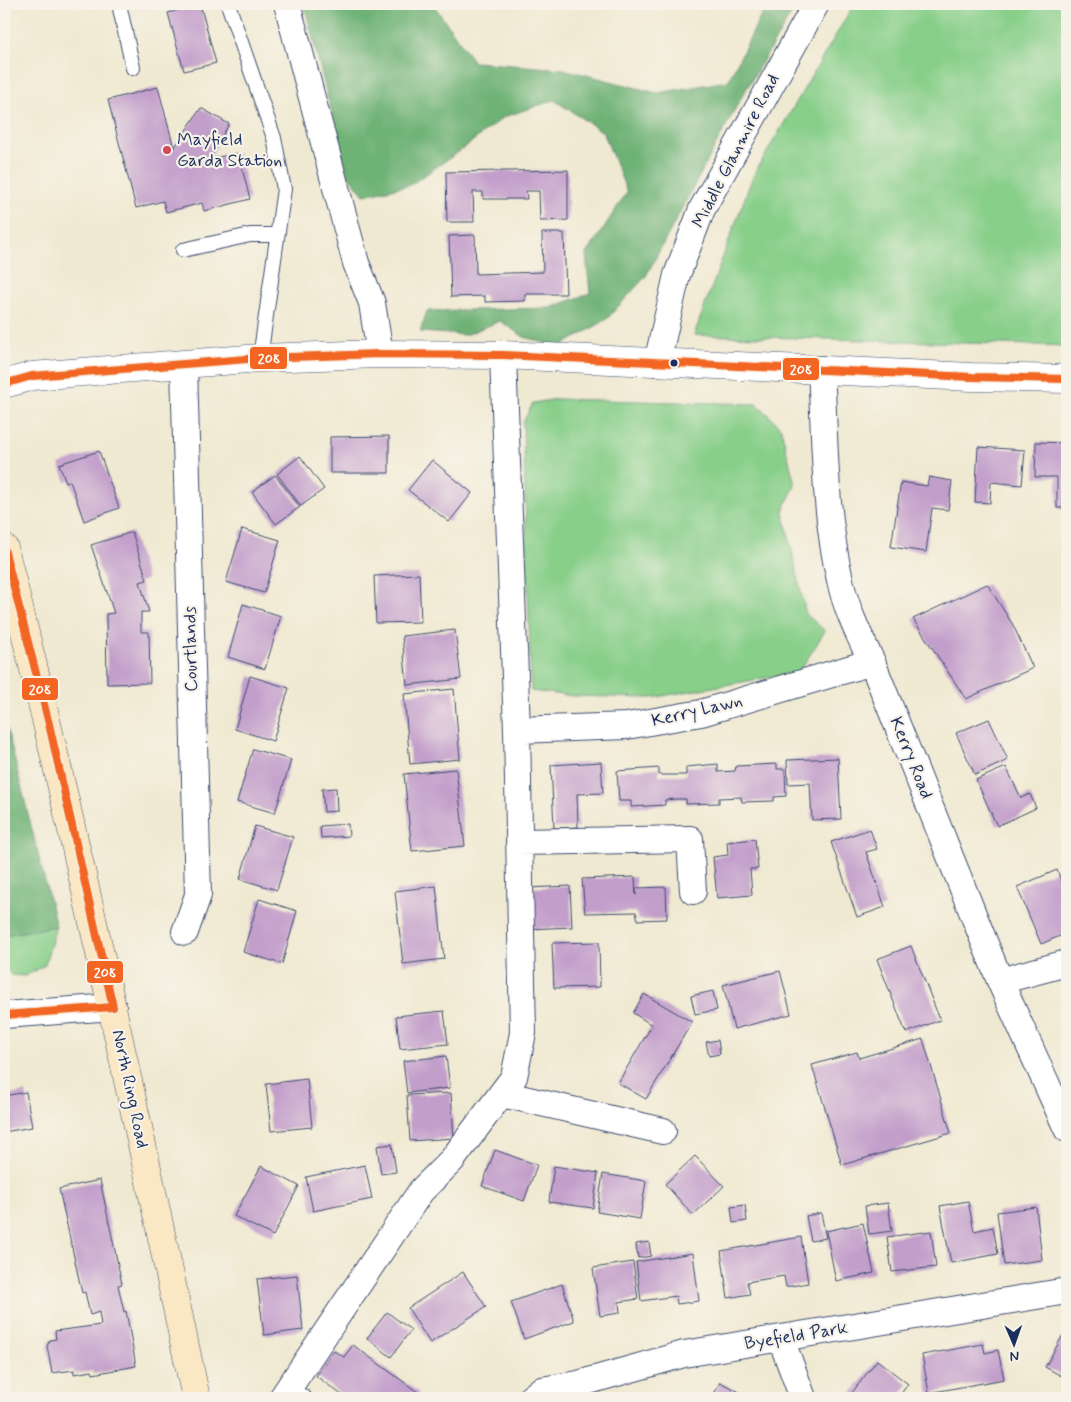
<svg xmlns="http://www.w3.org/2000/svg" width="1071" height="1402" font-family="Mynerve,sans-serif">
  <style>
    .green { fill: #88cf8a; stroke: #527f74 }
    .forest { fill: #6eb276; stroke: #44706a }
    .building { fill: #c29ecb }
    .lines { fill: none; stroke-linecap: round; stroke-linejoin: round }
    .service-casing { stroke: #3b4b6f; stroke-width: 16 }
    .minor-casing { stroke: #3b4b6f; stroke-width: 28 }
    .tertiary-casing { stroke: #3b4b6f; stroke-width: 29 }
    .secondary-casing { stroke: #3b4b6f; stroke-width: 29 }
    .service { stroke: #fff; stroke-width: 14 }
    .minor { stroke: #fff; stroke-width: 26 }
    .tertiary { stroke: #fff; stroke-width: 28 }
    .secondary { stroke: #fae7c3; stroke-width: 28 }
    .bus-1-casing { stroke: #f7f3e8; stroke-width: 11 }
    .bus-1 { stroke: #f26522; stroke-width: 8 }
    .poi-dot { fill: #d1495b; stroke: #f7f3e8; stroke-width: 2 }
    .bus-dot { fill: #1b2f5e; stroke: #f7f3e8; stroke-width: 2 }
    .labels { text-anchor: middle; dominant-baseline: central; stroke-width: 4.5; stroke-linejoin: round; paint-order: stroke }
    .poi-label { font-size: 18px; fill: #1b2f5e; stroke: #f7f3e8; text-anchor: start }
    .street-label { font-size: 18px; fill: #1b2f5e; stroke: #f7f3e8 }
    .line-badge { stroke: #f7f3e8; stroke-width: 2 }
    .badge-label { font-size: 14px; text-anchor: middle; font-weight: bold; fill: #fff }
  </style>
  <rect width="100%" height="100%" fill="#f7f3e8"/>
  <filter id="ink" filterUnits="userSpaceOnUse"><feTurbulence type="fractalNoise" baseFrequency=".02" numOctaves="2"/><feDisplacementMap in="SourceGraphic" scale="10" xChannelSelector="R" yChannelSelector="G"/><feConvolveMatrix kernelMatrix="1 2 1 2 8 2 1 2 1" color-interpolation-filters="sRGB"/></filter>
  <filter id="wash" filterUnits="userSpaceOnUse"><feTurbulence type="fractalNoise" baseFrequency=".0096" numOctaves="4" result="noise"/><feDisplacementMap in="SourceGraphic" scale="20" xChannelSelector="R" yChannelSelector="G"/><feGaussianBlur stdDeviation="1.12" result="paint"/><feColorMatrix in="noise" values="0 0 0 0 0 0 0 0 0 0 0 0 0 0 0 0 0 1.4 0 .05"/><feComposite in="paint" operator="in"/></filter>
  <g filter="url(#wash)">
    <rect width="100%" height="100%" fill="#f0e9d1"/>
    <path class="green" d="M854 4H1067V346L694 335 753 176Z
      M557 399 758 404 781 428 795 485 783 511 806 614 825 631 799 672 651 698 572 696 531 691 523 422 533 403Z
      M56 926 45 965 25 976 11 975 4 964V935Z"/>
    <path class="forest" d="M304 4H433L474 62 563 69 657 93 728 81 767 4H797L741 98 646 276 606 320 560 347 524 337 500 321 465 335 420 332 427 311 550 308 590 293 586 255 627 192 603 132 554 100 504 117 460 151 410 185 364 195 347 174Z
      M4 717 56 926 4 935Z"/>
    <g id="blocks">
      <path class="building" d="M200 4 216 63 184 71 168 13Z
        M158 87 174 148 201 108 229 124 209 159 238 153 250 199 204 211 202 203 166 212 163 201 136 208 108 100Z
        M568 170V220L540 221 539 191H526L527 199H483V192H473L474 222H447L446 172Z
        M542 233H564L566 294H525V301L485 302V296L451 297 449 236 475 235 476 274 543 272Z
        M389 436V473H330V437Z
        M1036 442 1067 443V508H1057V477H1035Z
        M978 447 1025 450 1022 485 991 482 990 503 975 502Z
        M99 451 119 508 84 521 70 481 66 482 59 464Z
        M300 456 324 489 301 506 277 474Z
        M432 460 472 493 449 522 408 490Z
        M275 475 300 507 276 524 252 492Z
        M929 477 952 481 948 510 932 508 926 552 891 547 901 482 927 486Z
        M242 529 280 540 264 593 226 582Z
        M132 532 147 580 140 582 149 612H141V632H149L150 683 107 684 106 614 114 613 91 545Z
        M419 574 421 622 376 623 374 576Z
        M987 584 1013 625 1033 668 966 699 913 619Z
        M243 604 281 616 265 669 228 657Z
        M455 630 461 679 407 685 402 636Z
        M250 676 289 688 273 741 235 729Z
        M454 689 460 759 410 764 404 694Z
        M989 719 1008 760 975 775 956 733Z
        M253 749 291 760 275 813 237 802Z
        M838 758 841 819 812 820 810 783 788 784 787 760Z
        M601 762 603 793 577 794 578 827 554 828 551 765Z
        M718 764V772L735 771 736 766 777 764V769H785L786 796 774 797V801L742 802 741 797 719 798V803L686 804V799H675L665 800V805L631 807V801H619L617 771 659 768V775H686V767Z
        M1006 767 1021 798 1030 794 1036 808 997 826 976 780Z
        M456 769 465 846 412 851 404 774Z
        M336 788 337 811 324 812 322 789Z
        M348 824 349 836 321 838 320 826Z
        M255 826 293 837 277 890 240 879Z
        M870 829 877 849 866 852 885 907 857 917 831 842Z
        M755 839 758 869H750L752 895 717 898 713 857 728 855 727 842Z
        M1057 870 1067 895V933L1041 944 1017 887Z
        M635 877 636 895V888L666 887 667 919 638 920 636 912 585 913 582 879Z
        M436 886 444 959 403 964 395 891Z
        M570 886 572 927 529 929 528 888Z
        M259 899 297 911 282 964 243 952Z
        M599 942 600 987 554 988 552 943Z
        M911 946 940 1020 906 1033 877 959Z
        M780 971 791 1014 734 1029 723 985Z
        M713 991 717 1010 695 1014 691 996Z
        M644 994 692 1022 646 1099 618 1083 652 1025 633 1013Z
        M444 1011 448 1044 400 1049 396 1016Z
        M923 1039 951 1133 842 1165 812 1065 857 1052 859 1058Z
        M718 1040 720 1054 709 1056 706 1042Z
        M446 1056 450 1088 407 1093 403 1061Z
        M307 1079 312 1127 271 1131 266 1084Z
        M26 1092 32 1127 4 1132V1096Z
        M451 1093 454 1138 410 1141 407 1095Z
        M392 1144 396 1172 381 1174 377 1146Z
        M495 1150 537 1165 524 1201 482 1186Z
        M695 1156 724 1186 693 1215 665 1184Z
        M365 1165 372 1199 313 1211 306 1177Z
        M261 1166 299 1186 273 1236 234 1216Z
        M554 1166 598 1173 593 1208 549 1202Z
        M603 1174 646 1181 640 1219 597 1212Z
        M100 1180 122 1284 118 1285 124 1312 126 1311 136 1366 93 1374 92 1371 74 1374V1370L52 1373 47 1346 50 1340 56 1339 55 1331 101 1325 99 1312 90 1315 85 1292 82 1293 59 1189Z
        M968 1201 974 1231 993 1227 998 1254 951 1263 940 1206Z
        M888 1203 892 1231 869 1234 865 1206Z
        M745 1205 747 1221 733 1223 731 1207Z
        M1036 1207 1042 1260 1004 1265 997 1212Z
        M821 1213 826 1238 811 1241 806 1216Z
        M863 1223 874 1273 836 1281 826 1231Z
        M931 1231 936 1267 892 1272 887 1237Z
        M801 1237 808 1283 786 1287 784 1276 747 1282 750 1294 728 1298 721 1251Z
        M649 1242 651 1256 638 1258 636 1244Z
        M693 1253 699 1301 677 1304 676 1296 641 1301 636 1262Z
        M633 1262 638 1299 619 1302 620 1313 600 1316 593 1268Z
        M463 1272 486 1307 430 1343 408 1308Z
        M297 1275 303 1330 264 1335 257 1279Z
        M562 1284 574 1321 524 1339 511 1302Z
        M387 1312 411 1330 391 1357 367 1338Z
        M1063 1335 1067 1338V1379L1045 1367Z
        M983 1344 985 1353 998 1350 1004 1379 929 1393 922 1355Z
        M353 1345 419 1393 415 1398H346L316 1376 334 1351 344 1357Z
        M877 1360 908 1384 898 1398H848Z
        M720 1382 751 1398H712Z"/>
    </g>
  </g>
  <g filter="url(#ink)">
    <use href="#blocks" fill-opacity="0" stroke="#3b4b6f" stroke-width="1"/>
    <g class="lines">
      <defs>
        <path id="service" d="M119 4 133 68
          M228 4 274 138 284 189 260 358
          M183 250 250 235H277
          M290 1388 305 1398"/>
        <path id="minor" d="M287 4 356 263 372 303 380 354
          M657 363 677 275 702 209 816 4
          M184 364 198 895 185 932
          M821 369C825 439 824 511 840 580 846 609 859 635 872 662L1000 981 1067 1129
          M517 730 627 726 701 713 872 662
          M519 842 690 839 693 891
          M1000 981 1067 963
          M4 1015 113 1007
          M502 1094 663 1131
          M781 1339 803 1398
          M282 1398 421 1191 452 1160 514 1077 523 1033 517 730 503 355
          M531 1398 541 1390 578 1384 684 1354 1067 1291"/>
        <path id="tertiary" d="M4 384 32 376 260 358 380 354 503 355 972 377 1067 379"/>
        <path id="secondary" d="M4 548C75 830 136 1114 196 1398"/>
      </defs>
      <use href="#service" class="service-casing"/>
      <use href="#minor" class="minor-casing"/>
      <use href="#tertiary" class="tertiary-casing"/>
      <use href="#secondary" class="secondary-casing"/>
      <use href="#service" class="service"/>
      <use href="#minor" class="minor"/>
      <use href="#tertiary" class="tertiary"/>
      <use href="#secondary" class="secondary"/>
      <defs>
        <path id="bus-1" d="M4 384 32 376 260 358 380 354 503 355 972 377 1067 379
          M4 548 49 724 113 1007 4 1015"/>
      </defs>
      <use href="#bus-1" class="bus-1-casing"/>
      <use href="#bus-1" class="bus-1"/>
    </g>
  </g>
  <circle class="poi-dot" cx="167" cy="150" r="5"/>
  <circle class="bus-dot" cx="674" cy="363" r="4.5"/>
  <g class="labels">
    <g class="poi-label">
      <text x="177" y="140">Mayfield<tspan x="177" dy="21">Garda Station</tspan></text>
    </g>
    <g class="street-label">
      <text transform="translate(736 151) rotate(-63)">Middle Glanmire Road</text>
      <text transform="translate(191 649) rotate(-91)">Courtlands</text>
      <text transform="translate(697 711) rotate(-13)">Kerry Lawn</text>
      <text transform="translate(911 758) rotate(68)">Kerry Road</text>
      <text transform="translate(130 1089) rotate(78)">North Ring Road</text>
      <text transform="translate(796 1336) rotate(-9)">Byefield Park</text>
    </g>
  </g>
  <g class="line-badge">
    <rect x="249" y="346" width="39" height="24" rx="5" fill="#f26522"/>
    <rect x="782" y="357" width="38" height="24" rx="5" fill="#f26522"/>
    <rect x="21" y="677" width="38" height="24" rx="5" fill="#f26522"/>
    <rect x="86" y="960" width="38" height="24" rx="5" fill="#f26522"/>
  </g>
  <g class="badge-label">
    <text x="269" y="363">208</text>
    <text x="801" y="374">208</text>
    <text x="40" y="694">208</text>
    <text x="105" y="977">208</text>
  </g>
  <rect width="1071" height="1402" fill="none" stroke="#f7f3e8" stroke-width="20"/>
  <g transform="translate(1014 1344) rotate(178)" stroke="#f7f3e8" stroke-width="4" paint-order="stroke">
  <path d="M0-4L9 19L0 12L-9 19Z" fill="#1b2f5e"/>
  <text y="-8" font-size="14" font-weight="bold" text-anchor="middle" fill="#1b2f5e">N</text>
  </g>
</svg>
